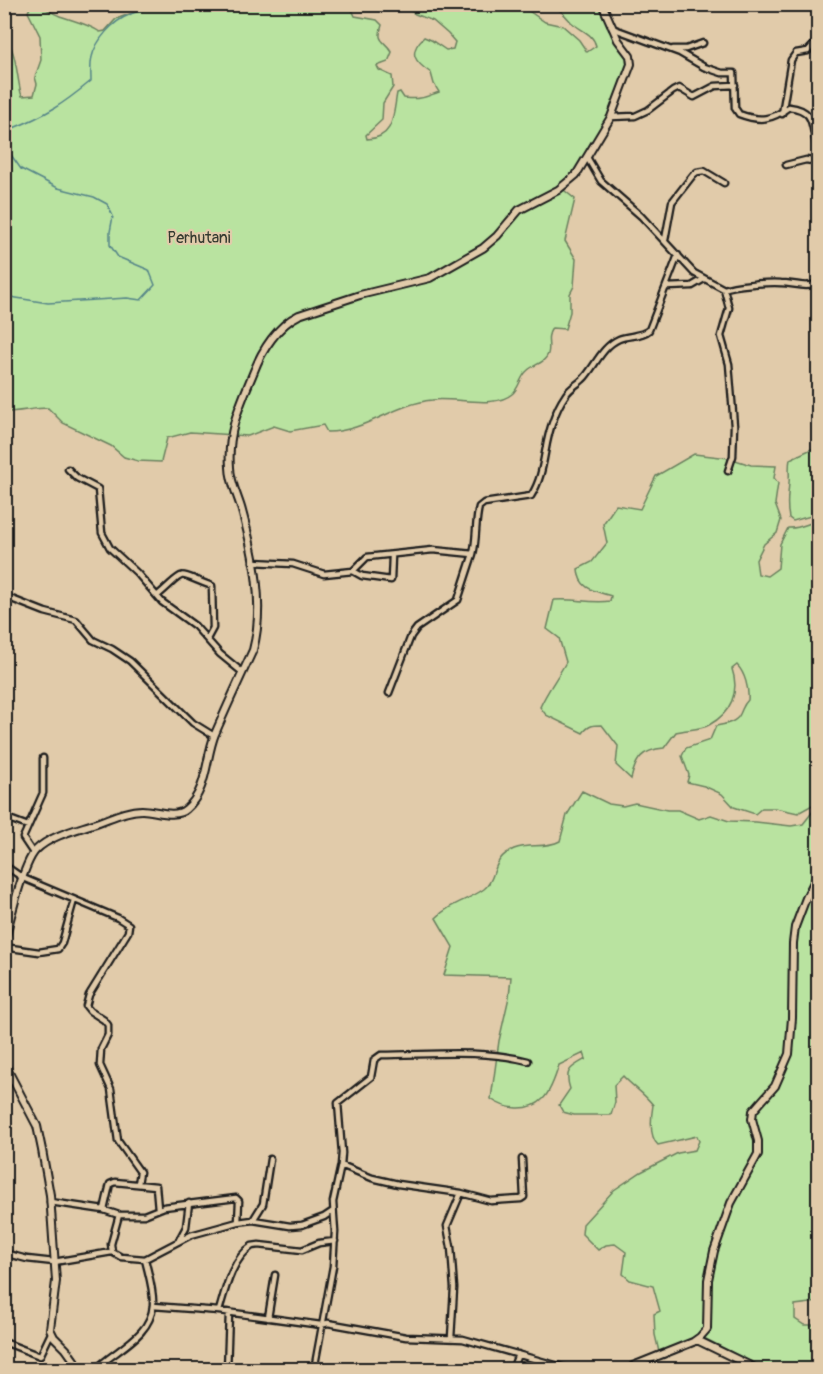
<svg xmlns="http://www.w3.org/2000/svg" width="823" height="1374" font-family="Pangolin,sans-serif">
  <style>
    .green { fill: #b9e3a0; stroke: #6a805e; stroke-width: 1.5 }
    .lines { fill: none; stroke-linecap: round; stroke-linejoin: round }
    .stream { stroke: #548488; stroke-width: 1.5 }
    .street-casing { stroke: #1c1c1c; stroke-width: 9 }
    .secondary-casing { stroke: #1c1c1c; stroke-width: 10 }
    .street { stroke: #e1cbaa; stroke-width: 4.5 }
    .secondary { stroke: #e1cbaa; stroke-width: 6 }
    .labels { text-anchor: middle; dominant-baseline: central; stroke-width: 4.5; stroke-linejoin: round; paint-order: stroke }
    .park-label { font-size: 16px; fill: #343a30; stroke: #e1cbaa }
  </style>
  <rect width="100%" height="100%" fill="#e1cbaa"/>
  <filter id="ink" filterUnits="userSpaceOnUse"><feTurbulence type="fractalNoise" baseFrequency=".0167" numOctaves="2"/><feDisplacementMap in="SourceGraphic" scale="12" xChannelSelector="R" yChannelSelector="G"/><feConvolveMatrix kernelMatrix="1 2 1 2 8 2 1 2 1" color-interpolation-filters="sRGB"/></filter>
  <g filter="url(#ink)">
    <path class="green" d="M31 5C44 4 51 14 63 17 77 22 88 24 100 32L105 31 116 19 154 5H350L355 16 377 20 382 25C376 43 384 39 392 52L388 62 377 66 379 70 392 76 393 87 383 103 382 120 366 135 367 139C395 138 393 114 397 93L400 92 404 98C421 100 425 97 439 92L434 84 431 73C415 62 407 53 424 37L431 40 446 50 453 49 455 42 448 34 433 21 415 14 403 5H520L545 22 563 26 579 40 587 52 596 46C593 33 581 31 571 22 565 15 561 10 553 5H600L629 62C614 106 597 157 560 187L575 199 565 241 576 259 574 286 570 294V312L565 329 552 328C545 339 551 344 548 354 544 364 534 364 527 371 520 377 519 389 512 394 495 409 455 397 432 400 394 404 365 432 327 432L323 425 290 431 274 426 248 436 190 432 167 438 161 462 138 461 124 457 111 446 63 423 48 408C33 408 20 412 5 412L4 34C17 53 16 72 21 93L22 96 34 95 37 84 35 77 41 60 40 36 28 12Z
      M818 446V514L793 521 789 518C786 505 788 496 789 483 790 475 788 468 790 459Z
      M694 454 729 458 751 465 776 466 774 478 778 483 775 504 781 520 777 533 764 544 756 560 758 574 767 576 778 568 780 544 788 528C800 529 807 523 818 521V802L798 813 775 808H762L755 814 734 807 722 794 704 786 687 782 689 775 682 756 686 748 710 740 716 726C725 724 736 723 740 714 743 708 743 705 748 700 749 689 745 673 737 665L732 669C740 692 731 713 709 725 700 730 686 729 676 732L664 748C642 750 636 758 631 779L616 765 618 746 602 725C593 725 589 725 583 733L546 715 540 707C547 691 558 677 566 662L559 638 547 629 554 600C573 598 592 604 610 601L611 596C594 591 579 589 578 569L592 562 607 543 603 524 616 505 640 509 656 476Z
      M582 791 609 804 623 806 635 803 667 810H678L699 819 711 815 729 821 756 822 791 826 803 824 818 805V1302L795 1305V1319L804 1325H818V1369H764L706 1339 696 1338 659 1352 655 1335 654 1314 660 1311 653 1286 630 1280 623 1274 626 1252 615 1244 606 1245 598 1250 582 1234 583 1224 614 1190 641 1172 678 1153 695 1150 699 1141 697 1136 658 1145C649 1137 651 1117 653 1105 644 1093 633 1087 623 1076L614 1085 615 1102 611 1115H574L563 1112 559 1105 570 1089C564 1070 570 1068 586 1059L584 1053 559 1065C556 1075 551 1091 543 1099 529 1113 504 1109 491 1099L499 1041 509 997 511 977 444 975 453 947 436 918C450 903 469 900 484 889 498 878 490 859 514 849 529 843 545 849 560 841L567 815Z"/>
    <g class="lines">
      <path class="stream" d="M4 142 11 129C46 115 62 105 91 81 91 74 90 64 92 57 96 40 113 21 129 15 138 10 147 11 155 4
        M4 145 21 169 58 188 94 197 107 204 113 216 110 232V245L118 257 149 270 155 285 141 300 127 298 48 303 4 296"/>
      <defs>
        <path id="street" d="M612 28 680 53 704 67 722 73H734L735 108 739 114C760 122 772 120 789 107 818 110 810 129 818 150
          M673 49H686L703 43
          M782 114 791 60 796 53 808 51 818 40
          M611 117 635 116 648 110 673 91 679 88 694 97 715 86 735 85
          M588 159 601 181 641 216 694 273 724 289C733 285 770 282 781 283 793 283 807 289 818 283
          M786 165 806 160 818 162
          M665 240 672 202 693 175 697 172 704 171 724 183
          M667 287 692 286 704 279
          M724 289 729 308 721 336 729 364 734 426 733 456 728 471
          M68 469 77 478 98 489 102 533 110 548 137 573 162 602 195 626 220 654 242 672
          M253 562 293 564 324 574 353 571 367 557 433 550 473 554C477 539 475 522 479 507L484 503 531 496C546 473 543 446 553 421 556 412 560 403 565 396 570 387 579 384 585 377 596 364 603 346 619 339 628 335 641 337 649 330L678 255
          M353 571 362 576 391 580 392 556
          M4 596 45 612 76 620 93 640 112 649 130 661 193 723 214 736
          M157 596C189 569 173 572 212 586L213 628 207 639
          M389 693 411 636 417 628 458 600 473 554
          M4 817 28 826
          M33 853 23 838 43 793V758
          M4 865 23 878 118 918 129 925 128 932 89 995 86 1006 90 1011 104 1020 108 1025V1035L101 1049 100 1065 111 1089 118 1141 140 1172 138 1184
          M4 947 39 952 58 949 62 943 74 900
          M341 1165 372 1178 398 1184 461 1193 491 1201 521 1199 524 1197 522 1159
          M50 1202 104 1210 119 1215 111 1244 112 1252
          M104 1210 110 1184 115 1182 156 1186 158 1209
          M119 1215H144L164 1207 236 1198 239 1201 238 1222
          M253 1220 263 1204 270 1159
          M179 1240 186 1227 189 1203
          M4 1253 27 1259 54 1262 112 1252 121 1257 145 1259 191 1235 238 1222 253 1220 290 1226 302 1225 324 1217 333 1211
          M153 1306 219 1311 321 1325 328 1323 406 1337 463 1339 573 1370
          M219 1311C225 1290 232 1259 252 1246L259 1245 302 1250 319 1243 335 1241
          M268 1318 275 1275
          M451 1338 454 1288 451 1247 447 1226 461 1193
          M4 1342 40 1356 51 1333
          M95 1370C114 1350 151 1337 153 1305 154 1290 148 1273 145 1259
          M227 1370 229 1313
          M314 1370 333 1266 335 1232 333 1202 341 1165 342 1153 338 1103 371 1077 374 1060 381 1055C430 1055 480 1049 528 1061
          M512 1370 518 1354"/>
        <path id="secondary" d="M4 945C8 926 23 863 36 850 50 836 75 830 93 824 109 819 125 810 142 810 155 810 175 819 186 809 208 790 205 759 215 734 227 706 240 678 253 650 265 605 254 555 242 511 238 496 230 482 230 467 227 430 241 403 254 371 262 350 278 325 299 315L360 295 430 278 483 248 497 236 519 210 558 190 576 175 611 117 631 64 630 56 618 40 602 4
          M4 1063 37 1126 42 1150 50 1195 56 1281 50 1329 54 1337 66 1349 81 1370
          M697 1340 759 1370
          M630 1370 633 1366 693 1342 700 1337 707 1329 708 1280 714 1251 731 1203 758 1154V1141L752 1119 753 1111 775 1086 789 1054 792 1018 793 943 795 927 806 898 818 874"/>
      </defs>
      <use href="#street" class="street-casing"/>
      <use href="#secondary" class="secondary-casing"/>
      <use href="#street" class="street"/>
      <use href="#secondary" class="secondary"/>
    </g>
  </g>
  <g class="labels">
    <g class="park-label">
      <text x="199" y="238">Perhutani</text>
    </g>
  </g>
  <rect width="823" height="1374" fill="none" stroke="#e1cbaa" stroke-width="24"/>
  <rect x="12" y="12" width="799" height="1350" fill="none" stroke="#1c1c1c" stroke-width="2" filter="url(#ink)"/>
</svg>
